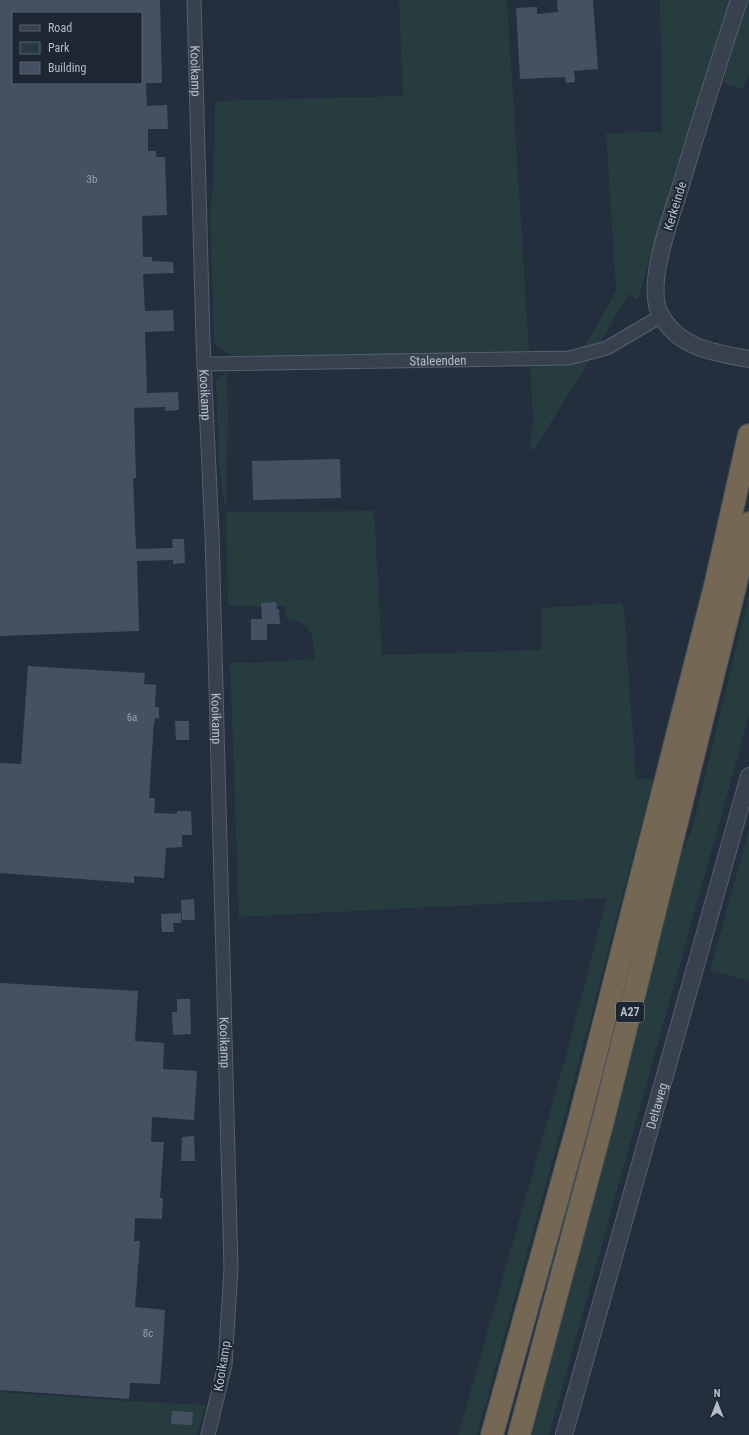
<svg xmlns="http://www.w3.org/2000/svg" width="749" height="1435" font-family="'Roboto Condensed',sans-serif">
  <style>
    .green { fill: #263c3f }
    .building { fill: #455162; fill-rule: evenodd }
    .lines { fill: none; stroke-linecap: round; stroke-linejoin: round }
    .minor-casing { stroke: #565f6c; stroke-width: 15 }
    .tertiary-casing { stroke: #565f6c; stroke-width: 18 }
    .motorway-casing { stroke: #434c59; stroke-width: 24 }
    .minor { stroke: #38414e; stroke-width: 13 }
    .tertiary { stroke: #38414e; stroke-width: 16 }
    .motorway { stroke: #746855; stroke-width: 22 }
    .labels { text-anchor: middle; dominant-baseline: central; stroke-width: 4; stroke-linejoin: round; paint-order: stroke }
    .number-label { font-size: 11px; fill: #98a1af }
    .shield { fill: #1d2633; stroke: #878f9c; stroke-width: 1 }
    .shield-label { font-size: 12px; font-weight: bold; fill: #b4bcc9 }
    .street-label { font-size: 13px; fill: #b4bcc9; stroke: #1d2633 }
  </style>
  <rect width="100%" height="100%" fill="#242f3e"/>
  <path class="green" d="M399 0H507L529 351 236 357 227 353 214 343 210 212 214 174 215 101 403 96Z
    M660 0H731L677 165 638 300 629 294 598 346 584 348 616 291 606 133 662 132Z
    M748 0H749V73L743 89 723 83 741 16Z
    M589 361 535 448 529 451 533 420 530 366 574 364Z
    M227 373 228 419 226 512 374 511 382 655 541 650V608L622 603 624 611 636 779H653L562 1126 477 1435H458L566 1056 607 898 239 917 230 662 250 663 314 659C314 635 312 623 286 618V606H228L226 512 219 468 216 380Z
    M749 595V716L549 1435H524L678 862 693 826Z
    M749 830V981L710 970Z
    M0 1392 129 1401 206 1405 197 1435H0Z"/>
  <path class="building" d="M0 0H160L162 83H144H146L147 106 167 105 168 129H148V151H156V157H165L167 215 142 216 143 257H152V261L173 262 174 273 143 274 145 311 173 310 174 331 145 332 147 393 178 392 179 410 165 411V407L134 408 136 478H133L136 549 173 548 172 539H184L185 563 173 564V560L137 561 139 631 0 636ZM13 13H141V83H13Z
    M557 0H593L598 69 574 71 575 82 566 83 565 77 520 79 516 8 537 7V14L558 12Z
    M340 459 341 498 253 500 252 461Z
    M276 602 277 609H279L280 624H267V640H251V619H262L261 603Z
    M28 666 145 673 144 684 156 685 155 707H159V719L155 718V722L154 721 149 798H155L154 813 177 814V811H191L192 835H182V847L166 848 164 878 134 876V883L0 873V763L21 764Z
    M175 721H189V740H176Z
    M194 899 195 920H182L181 900Z
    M181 913V923H173L174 932H162L161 914Z
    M0 983 138 991 135 1041 164 1043 163 1069 197 1071 194 1120 152 1117 151 1142H164L160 1198H163L162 1219 135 1218 134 1241H140L135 1307 165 1310 162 1359 160 1384 130 1383 129 1399 0 1390Z
    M177 999H190L191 1034 173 1035 172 1012H177Z
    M193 1136H194L195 1161H181L182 1137Z
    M172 1411 193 1412 192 1425 171 1424Z"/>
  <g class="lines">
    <defs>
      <g id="minor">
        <path id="s1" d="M194 0 203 341 212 533 231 1269 225 1365 208 1435"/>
        <path id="s2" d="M204 364 569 358 607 348 661 316"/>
      </g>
      <g id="tertiary">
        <path d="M739 0C719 62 699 123 681 185 671 218 648 277 658 309 659 313 662 316 664 320 682 349 718 353 749 359"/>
        <path id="s3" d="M564 1435 749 776"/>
      </g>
      <path id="motorway" d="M492 1435 580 1117 716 582 749 435
        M519 1435 603 1121 735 587 749 523"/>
    </defs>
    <use href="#minor" class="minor-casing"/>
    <use href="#tertiary" class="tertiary-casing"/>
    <use href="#motorway" class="motorway-casing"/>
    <use href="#minor" class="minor"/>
    <use href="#tertiary" class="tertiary"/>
    <use href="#motorway" class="motorway"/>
  </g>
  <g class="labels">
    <g class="number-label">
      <text x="92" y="179">3b</text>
      <text x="132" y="717">6a</text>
      <text x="148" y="1333">8c</text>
    </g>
    <rect class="shield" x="616" y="1002" width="28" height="20" rx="3"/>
    <g class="shield-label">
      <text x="630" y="1012">A27</text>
    </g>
    <g class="street-label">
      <text stroke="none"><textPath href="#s1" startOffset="71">Kooikamp</textPath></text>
      <text transform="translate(675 206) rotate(-73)">Kerkeinde</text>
      <text stroke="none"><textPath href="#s2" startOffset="234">Staleenden</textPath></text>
      <text stroke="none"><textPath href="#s1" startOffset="395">Kooikamp</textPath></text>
      <text stroke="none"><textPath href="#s1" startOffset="719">Kooikamp</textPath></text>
      <text stroke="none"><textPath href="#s1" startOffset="1043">Kooikamp</textPath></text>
      <text stroke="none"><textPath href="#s3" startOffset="342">Deltaweg</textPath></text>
      <text transform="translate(222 1366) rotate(-81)">Kooikamp</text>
    </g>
  </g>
  <rect x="12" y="12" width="130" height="72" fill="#1d2633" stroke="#59626f"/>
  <rect x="20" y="25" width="20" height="6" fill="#38414e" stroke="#59626f"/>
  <text x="48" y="32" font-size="12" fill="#b4bcc9">Road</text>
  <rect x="20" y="42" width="20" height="12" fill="#263c3f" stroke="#59626f"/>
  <text x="48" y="52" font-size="12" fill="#b4bcc9">Park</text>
  <rect x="20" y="62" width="20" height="12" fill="#455162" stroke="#59626f"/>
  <text x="48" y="72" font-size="12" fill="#b4bcc9">Building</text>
  <g transform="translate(717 1403)" stroke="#1d2633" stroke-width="3" paint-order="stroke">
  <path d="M0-3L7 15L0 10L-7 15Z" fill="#b4bcc9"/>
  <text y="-6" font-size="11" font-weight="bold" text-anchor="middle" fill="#b4bcc9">N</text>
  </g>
</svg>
